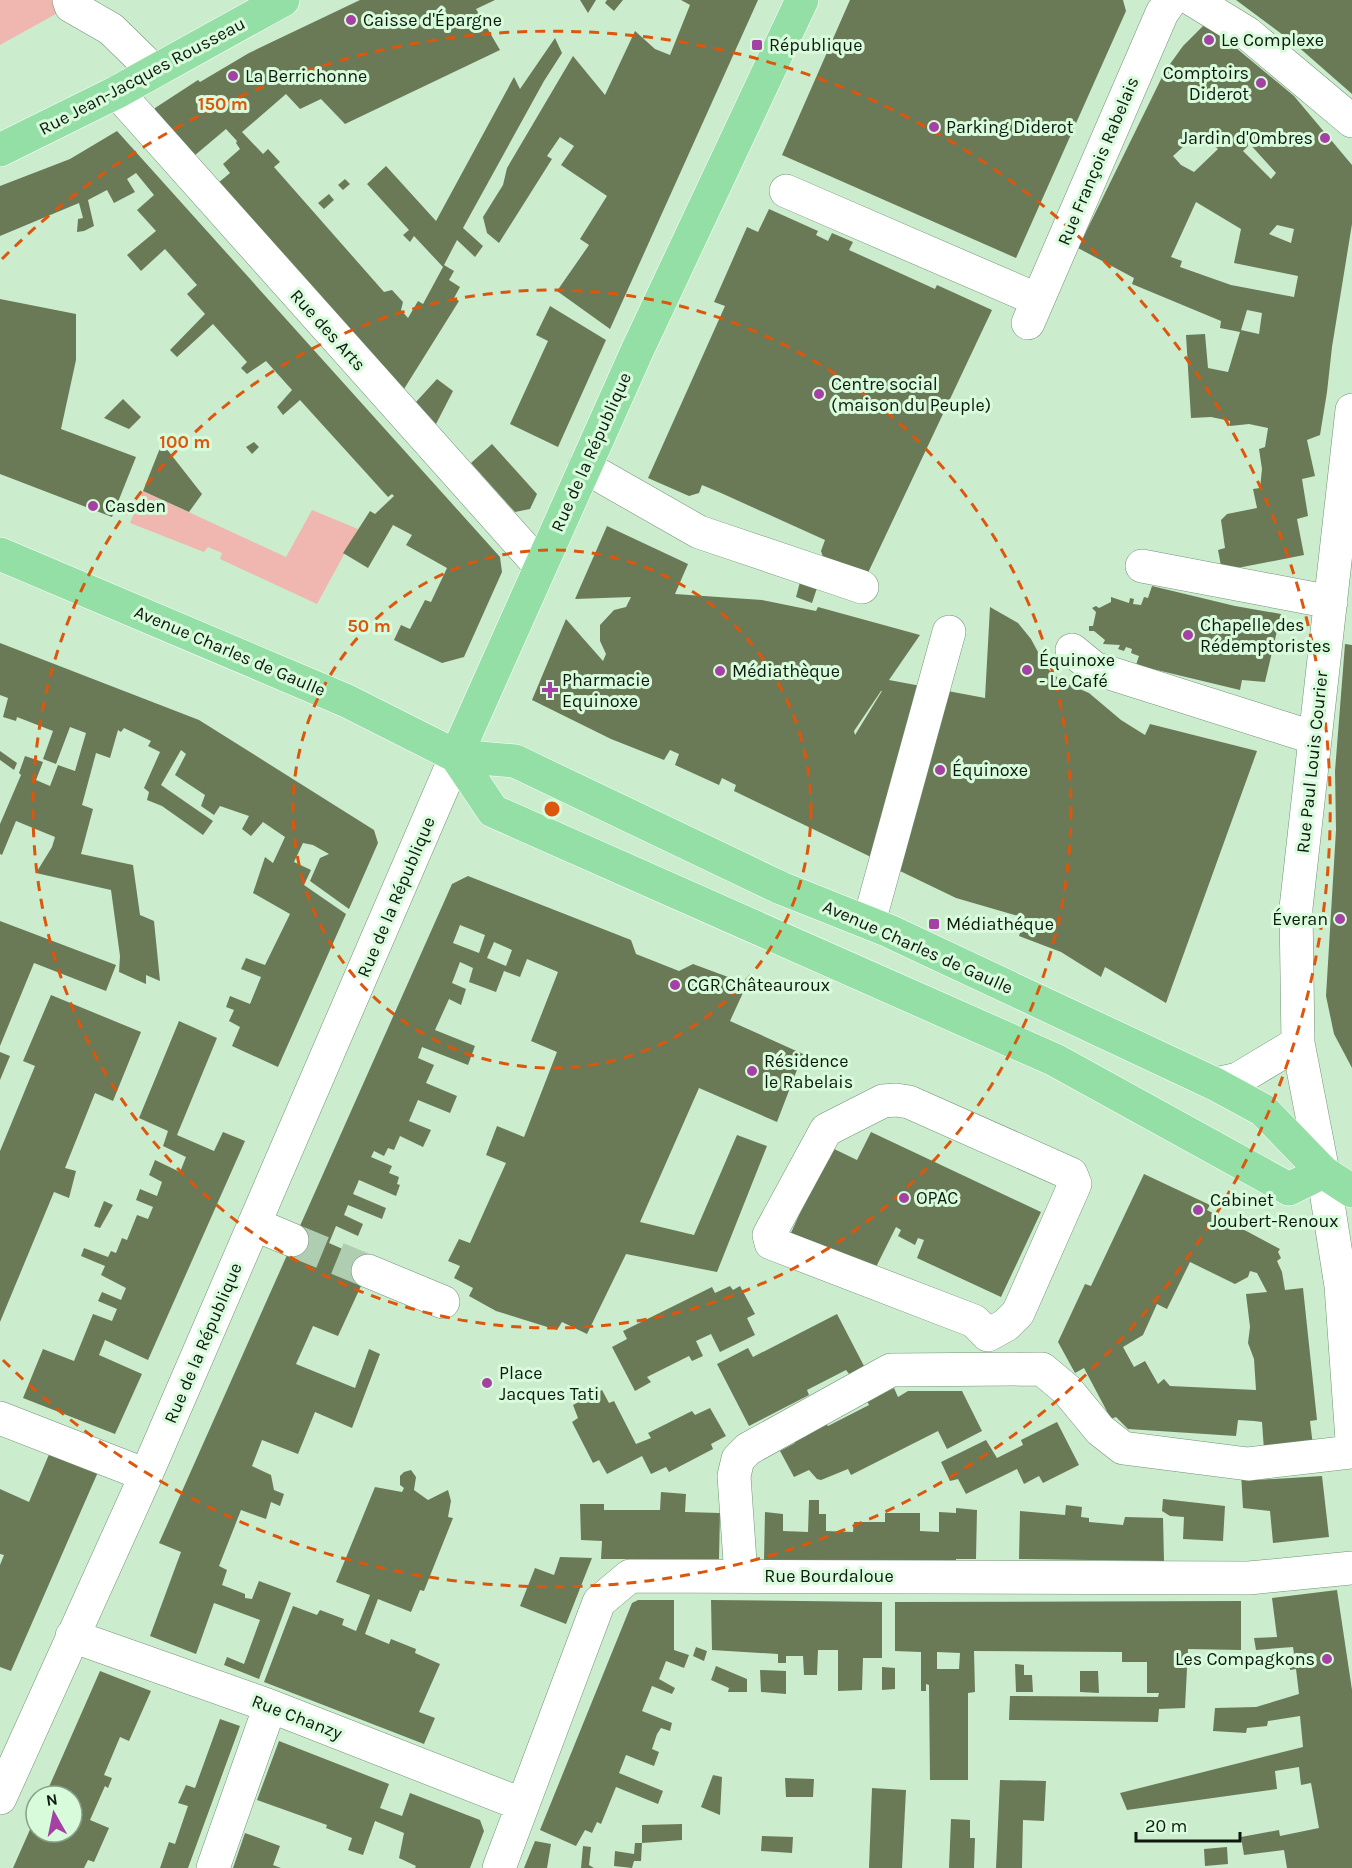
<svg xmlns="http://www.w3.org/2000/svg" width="1352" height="1868" font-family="Karla,sans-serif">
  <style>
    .green { fill: #efb7af }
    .building { fill: #6a7a57; fill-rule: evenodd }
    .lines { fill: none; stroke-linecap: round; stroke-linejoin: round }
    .minor-tunnel { stroke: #aecdb1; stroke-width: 33; stroke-dasharray: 33 16; stroke-linecap: butt }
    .minor-casing { stroke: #729275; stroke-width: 34 }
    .major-casing { stroke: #fff; stroke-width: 34 }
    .minor { stroke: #fff; stroke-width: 33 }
    .major { stroke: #94dfa5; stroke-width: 33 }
    .ring { fill: none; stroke: #dd560c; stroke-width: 3; stroke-dasharray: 10 8 }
    .poi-dot { fill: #a540a4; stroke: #d8fbdb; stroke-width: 2 }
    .labels { text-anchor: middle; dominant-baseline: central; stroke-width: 6; stroke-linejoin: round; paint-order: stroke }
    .poi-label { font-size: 18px; fill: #0d190e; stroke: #d8fbdb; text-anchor: start }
    .street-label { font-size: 18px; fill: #0d190e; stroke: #d8fbdb }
    .centre { fill: #dd560c; stroke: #d8fbdb; stroke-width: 3 }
    .ring-label { font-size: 18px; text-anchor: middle; font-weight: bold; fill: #dd560c; stroke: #d8fbdb; stroke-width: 6; stroke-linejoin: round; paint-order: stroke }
  </style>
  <rect width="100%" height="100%" fill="#cbedce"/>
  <path class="green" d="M0 0H81L0 45Z
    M143 491 286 557 312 510 358 529 317 604 220 559 222 553 208 547 204 552 130 523Z"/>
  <path class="building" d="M360 0H495L476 9 500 50 345 124 321 99 300 109 286 94 242 132 263 154 268 149 280 162 274 167 384 292 392 290 403 302 401 310 408 318 418 301 423 304 443 267 414 236 410 242 403 235 409 230 367 184 386 166 436 221 514 77 520 89 555 38 562 53 544 81 463 228 483 246 475 257 457 240 444 265 454 271 449 280 460 287 454 298 459 301 404 389 218 183 230 173 223 164 240 149 236 143 237 141 226 129 194 156 155 113V108L198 80 200 82 249 53Z
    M580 0H596L588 13Z
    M607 0H623L614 11 605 3Z
    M681 0H758L610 329 557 291 589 245 580 239 607 196 561 165 574 146 560 137 547 156 552 159 499 243 487 233 483 217 503 185 507 168 573 56 605 95 635 31 655 49 670 55 690 5Z
    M850 0H1123L1126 11 1016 258 782 155Z
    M1236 0H1352V94L1295 44Z
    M1206 23 1294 96 1352 165V224L1332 347 1327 392 1320 435 1307 440 1315 476 1302 479 1308 516 1297 519 1304 555 1222 571 1218 550 1225 548 1221 520 1227 514 1257 508 1253 489 1260 488 1262 469 1259 449 1265 447 1268 428 1249 424 1230 426V421L1211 417 1191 418 1186 335 1205 334 1208 368 1228 372 1240 332 1220 328 1221 321 1132 284 1134 278 1078 248 1165 71 1183 46ZM1202 133 1218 149 1194 172 1181 165 1173 156 1196 135 1198 137ZM1248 142 1276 173 1271 179 1243 151 1248 146ZM1196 202 1241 229 1234 263 1298 276 1294 297 1231 285 1180 267 1182 261 1171 257ZM1277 225 1294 229 1291 243 1269 234ZM1247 310 1262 313 1259 334 1241 330Z
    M117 131 500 557 502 572 464 657 442 663 394 640 401 625 410 629 425 600 431 602 447 568 406 545 412 535 393 525 368 568 343 553 370 511 375 514 394 496 392 494 388 497 300 400 283 415 277 407 292 390 266 361 247 374 241 368 247 362 213 324 177 357 170 350 205 314 187 294 197 285 165 249 141 271 127 255 156 231 137 210 154 195 136 173 127 179 135 192 114 203 107 190 88 200 94 226 84 231 77 232 78 219 83 218 79 203 0 236V186L70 159Z
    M345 179 350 184 343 190 338 185Z
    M329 194 334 200 324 209 318 203Z
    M769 209 818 231 816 235 828 241 832 233 853 242 849 250 935 289 937 285 992 310 867 575 823 557 821 551 825 540 721 493 702 485 699 493 689 496 648 478 725 306 714 302 747 227 758 232Z
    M0 299 76 314V360L61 429 136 457 112 517 0 474Z
    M550 306 606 340 558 447 510 424 548 341 536 335Z
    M437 379 453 391 436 424 416 402Z
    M123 399 141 417 129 429 104 418Z
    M254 442 259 447 252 454 246 447Z
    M162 443 202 494 189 512 143 491Z
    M492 444 537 494 530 509 515 512 471 463Z
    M607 526 688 564 675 594 762 600 816 611 818 607 920 635 889 680 985 698 990 607 1018 623 1031 639 1046 667 1061 681 1089 693 1121 720 1145 735 1150 724 1257 751 1166 1003 1105 967 1101 977 1061 952 1019 936 1025 918 956 898 734 791 736 785 722 778 719 785 675 765 679 754 670 750 664 760 611 739 532 700 566 619 603 661 606 654 600 641V625L614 610 626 607 631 597 575 599ZM881 691H882L855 735 854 731Z
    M800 582 817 588 812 603 796 597Z
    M1152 586 1235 606 1281 614 1265 682 1242 680 1240 690 1136 665 1139 656 1131 653 1132 649 1126 647 1124 651 1118 649 1120 645 1103 644 1105 640 1094 631H1089V626H1093L1096 612 1092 608 1096 606 1099 608 1111 602V597L1129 603 1130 598 1134 599 1133 604 1141 605 1144 597 1148 598Z
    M0 643 199 720 374 830 378 843 349 909 310 881 320 858 329 854 313 845 303 843 294 862 311 870 304 885 346 914 278 1067 232 1046 240 1027 229 1021 234 1010 226 1007 230 996 250 1004 261 977 241 969 246 958 265 965 290 914 253 893 265 857 273 863 285 837 263 822 251 836 242 829 249 816 220 806 214 815 201 806 205 795 175 775 186 754 181 750 161 785 213 821 203 835 162 806 147 800 149 792 144 788 160 752 148 746 151 741 124 728 121 732 118 730 110 758 96 753 82 805 93 809 81 854 133 865 140 915 154 921 160 981 146 975V984L119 972 120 956 111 890 36 873 52 847 55 837 16 821 2 855 0 854V824L21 775 19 773 25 756 43 762 36 780 50 786 58 765 75 771 86 733 70 727 56 764 43 759 53 731 17 717 16 721 3 717 8 698 0 695Z
    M1345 644 1352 645V1068L1334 1034 1326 996 1336 830 1335 771Z
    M0 751 17 763 14 770 0 760Z
    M468 876 631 940 636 954 679 971 693 964 747 984 730 1021 803 1054 777 1122 699 1088 640 1222 694 1235 737 1135 767 1146 717 1272 626 1254 587 1334 562 1322 557 1330 496 1311 469 1296 473 1288 454 1278 460 1266 448 1261 459 1239 470 1243 506 1163 486 1155 497 1126 524 1137 557 1052 531 1041 558 972 527 959 520 977 504 971 496 992 469 982 473 968 460 962 452 983 466 989 461 1005 449 999 435 1030 475 1046 468 1065 422 1047 418 1058 434 1065 426 1083 457 1096 450 1113 418 1100 409 1121 431 1130 423 1147 400 1136 394 1150 388 1148 384 1156 374 1151 371 1157 392 1166 389 1173 399 1177 397 1184 400 1185 396 1196 359 1180 353 1194 386 1208 382 1219 348 1205 344 1215 363 1224 358 1236 336 1226 329 1243 372 1262 338 1336 313 1326 296 1364 355 1388 369 1349 380 1354 352 1428 315 1412 298 1454 262 1440 252 1466 271 1475 274 1490 284 1494 280 1506 271 1502 266 1519 241 1510 219 1566 227 1570 222 1585 245 1594V1598L252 1599 259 1581 291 1593 259 1679 224 1665 227 1657 244 1664 260 1620 214 1603 196 1654 150 1636 181 1552 159 1543 452 884ZM460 925 485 935 479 953 453 943ZM494 942 512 950 506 966 487 958Z
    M0 921 116 965 106 991 34 963 0 1046Z
    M51 995 141 1032 113 1101 95 1093 65 1168 76 1171 69 1198 54 1192 0 1322V1151L35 1066 23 1061Z
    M179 1021 217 1038 177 1135 214 1151 223 1132 245 1141 148 1360 105 1340 99 1355 142 1374 115 1434 23 1398 43 1349 74 1361 93 1314 112 1321 117 1309 98 1301 102 1292 121 1300 126 1288 101 1275 105 1266 81 1256 84 1248 108 1257 111 1251 116 1253 122 1238 127 1240 137 1215 148 1219 153 1207 136 1200 140 1189 157 1196 162 1182 149 1175 155 1160 180 1172 186 1157 163 1146 168 1131 139 1118Z
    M0 1052 10 1056 0 1080Z
    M871 1132 1041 1212 1001 1297 917 1258 924 1240 918 1238 915 1245 898 1236 901 1230 896 1227 873 1273 790 1235 830 1147 857 1160Z
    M1144 1174 1210 1205 1207 1210 1280 1249 1278 1252 1281 1258 1277 1261 1282 1272 1285 1290 1303 1288 1317 1420 1310 1421 1313 1446 1264 1450 1262 1422 1254 1421 1238 1420 1236 1436 1128 1429 1116 1417 1111 1419 1084 1368 1075 1373 1058 1342 1085 1284 1091 1286ZM1190 1262 1235 1284 1248 1277 1250 1271 1257 1273 1267 1292 1246 1294 1250 1327 1248 1343 1254 1359 1256 1390 1170 1386 1164 1379 1158 1384 1145 1361 1134 1367 1123 1347 1143 1335 1157 1304 1167 1309Z
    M104 1201 113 1205 100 1228 94 1226Z
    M730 1286 733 1290 740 1286 755 1314 747 1318 755 1335 720 1352 711 1334 696 1341 703 1356 692 1361 689 1356 647 1377 651 1382 635 1391 612 1347 627 1339 623 1331 712 1287 715 1293Z
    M837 1314 864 1366 849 1374 846 1370 807 1390 809 1395 749 1426 717 1364 748 1348 753 1357Z
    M894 1388 898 1397 908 1391H962L982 1431 947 1449 938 1431 851 1475 848 1469 821 1480 817 1479 809 1470 794 1477 780 1451 795 1443 793 1439 825 1423 828 1426 869 1405 867 1401Z
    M602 1390 609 1403 614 1401 636 1444 651 1438 648 1433 692 1411 695 1415 710 1408 726 1436 711 1444 713 1449 669 1472 666 1467 651 1474 642 1456 607 1474 599 1460 593 1463 572 1422 578 1418 573 1405Z
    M1057 1422 1079 1465 1043 1483 1039 1476 1024 1484 1017 1469 966 1494 958 1479 950 1481 941 1462 986 1440 997 1458 1023 1445 1021 1440Z
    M50 1452 98 1472 11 1671 0 1667V1565L4 1555 0 1554V1489L29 1502Z
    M411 1470 416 1477 414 1490 428 1500 448 1490 451 1501 448 1517 453 1518 424 1591 420 1590 411 1612 378 1599 365 1634 389 1644 391 1639 416 1649 415 1653 440 1664 419 1712 435 1718 424 1744 264 1682 293 1606 317 1615 320 1610 344 1619 342 1625 356 1631 370 1595 336 1582 375 1487 402 1492 404 1488 400 1485V1476L404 1472Z
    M1241 1473 1256 1480 1322 1476 1329 1537 1273 1543 1270 1511 1243 1508Z
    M661 1492 686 1494 685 1512 720 1513 719 1559H601L602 1541 581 1540 580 1504H604V1510H660Z
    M1163 1499 1225 1506 1223 1541 1183 1539 1184 1517 1170 1516 1162 1511Z
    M809 1500H819V1514H826V1531L853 1532 854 1522H885V1513H920V1531L939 1532V1512L956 1513V1508L977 1510 976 1559H956V1562L764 1560 765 1512 783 1514V1531L808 1532Z
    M1066 1505 1082 1507 1081 1517 1089 1518V1522L1123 1525 1125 1517 1163 1518 1164 1561 1019 1559 1020 1511 1065 1515Z
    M560 1557 592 1558 566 1624 520 1606 535 1568 554 1575Z
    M1337 1590 1352 1690V1868H1287L1284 1850 1244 1855 1241 1837 1279 1830 1280 1836 1319 1828 1311 1783 1301 1785 1299 1767 1275 1771 1277 1789 1127 1810 1120 1793 1303 1747 1300 1716 1268 1721 1267 1726 1247 1728 1246 1733 1213 1731 1215 1708 1256 1707 1299 1694 1296 1669 1290 1670 1288 1655 1294 1654 1293 1647 1256 1650 1254 1638 1277 1637 1272 1598Z
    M638 1600H674V1650L689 1655 684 1668 666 1661 659 1679 675 1688 672 1694 652 1686 642 1711 672 1723 670 1731 661 1728 657 1734 652 1749 659 1752 654 1766 626 1755 619 1773 663 1791 658 1804 616 1787 601 1824 597 1822 592 1833 585 1830 576 1846 540 1830 632 1603Z
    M711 1600 882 1602V1658H863L862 1690 838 1691V1650H818L817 1675H804L803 1656H786V1663H778V1654L712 1650Z
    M1241 1601V1650L1188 1649 1185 1708 1159 1709 1158 1722 1009 1720 1010 1696 1158 1697 1159 1693H1147V1662H1122V1652L974 1651 975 1692 968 1693V1780H930L929 1685 926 1684V1691H921V1652L895 1651V1602ZM937 1652 960 1653 959 1669H937Z
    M696 1647 707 1651 704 1661 693 1656Z
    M1015 1664 1024 1665V1675H1032L1033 1692H1016Z
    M716 1666 747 1679V1692H728L729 1688 711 1680Z
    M882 1667 895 1668V1689L882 1690Z
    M760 1670 786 1671V1694L761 1692Z
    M100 1671 151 1691 129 1741 120 1737 104 1775 112 1778 108 1788 105 1786 90 1820 109 1828 94 1862 88 1860 84 1868H13L36 1816V1832H72V1796H45Z
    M1080 1671H1098L1099 1693 1080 1692Z
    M220 1719 240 1726 188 1868H160L169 1842 175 1844 188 1806 178 1803 186 1785 195 1788Z
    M279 1741 389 1784 380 1808 402 1816 410 1793 480 1820 484 1831 470 1868H415L416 1866 399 1858 404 1833 375 1821 363 1855 348 1850 352 1838 326 1828 327 1825 257 1800Z
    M713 1775 722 1777 720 1815 701 1807Z
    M785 1778 814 1779 813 1797H786Z
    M1000 1780 1046 1781 1044 1821 1023 1820 1022 1868H996Z
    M872 1788 906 1790 902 1868H869Z
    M951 1819 970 1820V1838H975L974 1868H949Z
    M682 1824V1840L642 1843V1825Z
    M245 1833 280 1846 273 1865 281 1868H233Z
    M762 1836 793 1837 792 1853 761 1851Z
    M535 1841 551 1844 547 1868H524Z
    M635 1843H642L641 1861H634L632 1868 614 1866 615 1851 634 1854Z
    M583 1846 591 1847 589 1865 594 1868H581Z
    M1227 1847 1228 1864 1205 1866 1204 1849Z"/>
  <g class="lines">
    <path class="minor-tunnel" d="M292 1240 368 1271"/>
    <defs>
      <path id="minor" d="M69 0 71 6 111 29 154 71
        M1193 0 1247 33 1352 121
        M117 92 540 566
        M786 191 1038 300
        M1028 323 1162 13 1171 0
        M1352 410 1296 908 1298 1043 1323 1172 1341 1286 1352 1440
        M585 467 699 532 862 587
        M1142 566 1331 602
        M1072 650 1094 668 1315 738
        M869 922 949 632
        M1215 1084 1238 1079 1298 1043
        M896 1100 909 1102 1071 1174 1075 1184 1018 1313 1006 1325 988 1335 974 1321 771 1243 769 1235 826 1130 883 1101Z
        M254 1224 292 1240
        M368 1271 443 1302
        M0 1418 146 1475
        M741 1576 734 1476 738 1459 748 1449 891 1370 1036 1369H1042L1067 1390 1100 1430 1123 1448 1248 1464 1352 1452
        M72 1636 270 1706 521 1804
        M0 1798 146 1475 456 756
        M213 1868 270 1706
        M499 1868 599 1602 630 1576 1249 1578 1352 1568"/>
      <path id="major" d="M0 150 117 92 283 0
        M0 554 347 701 456 756 515 761 781 888 889 931 1215 1084 1263 1110 1323 1172 1352 1191
        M456 756 493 811 1055 1060 1289 1189 1323 1172
        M456 756 637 351 802 0"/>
    </defs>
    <use href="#minor" class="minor-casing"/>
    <use href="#major" class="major-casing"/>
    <use href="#minor" class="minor"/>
    <use href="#major" class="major"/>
  </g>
  <g class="ring">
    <circle cx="552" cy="809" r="259"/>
    <circle cx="552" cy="809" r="519"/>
    <path d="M2 259A778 778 0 1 1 2 1359"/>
  </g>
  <g class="poi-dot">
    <circle cx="351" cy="20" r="6"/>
    <circle cx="1209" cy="40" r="6"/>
    <rect x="751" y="39" width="12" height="12" rx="3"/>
    <circle cx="233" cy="76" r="6"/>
    <circle cx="1261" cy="83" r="6"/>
    <circle cx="934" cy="127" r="6"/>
    <circle cx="1325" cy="138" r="6"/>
    <circle cx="819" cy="394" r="6"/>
    <circle cx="93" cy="506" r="6"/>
    <circle cx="1188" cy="635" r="6"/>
    <circle cx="1027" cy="670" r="6"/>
    <circle cx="720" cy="671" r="6"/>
    <path d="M547 681h6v6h6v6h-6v6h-6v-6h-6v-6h6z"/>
    <circle cx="940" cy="770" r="6"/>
    <circle cx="1340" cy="919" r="6"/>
    <rect x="928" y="918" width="12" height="12" rx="3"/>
    <circle cx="675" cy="985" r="6"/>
    <circle cx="752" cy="1071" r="6"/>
    <circle cx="904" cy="1198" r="6"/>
    <circle cx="1198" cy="1210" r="6"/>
    <circle cx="487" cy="1383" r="6"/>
    <circle cx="1327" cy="1659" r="6"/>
  </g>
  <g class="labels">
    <g class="poi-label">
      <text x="363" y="20">Caisse d'Épargne</text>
      <text x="1221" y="40">Le Complexe</text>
      <text x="769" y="45">République</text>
      <text x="1249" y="73" text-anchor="end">Comptoirs<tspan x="1249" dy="21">Diderot</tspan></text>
      <text x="245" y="76">La Berrichonne</text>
      <text x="946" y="127">Parking Diderot</text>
      <text x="1313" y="138" text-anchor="end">Jardin d'Ombres</text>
      <text x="831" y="384">Centre social<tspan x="831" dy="21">(maison du Peuple)</tspan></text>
      <text x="105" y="506">Casden</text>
      <text x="1200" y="625">Chapelle des<tspan x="1200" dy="21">Rédemptoristes</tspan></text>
      <text x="1039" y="660">Équinoxe<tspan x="1039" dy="21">- Le Café</tspan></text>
      <text x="732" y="671">Médiathèque</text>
      <text x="562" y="680">Pharmacie<tspan x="562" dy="21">Equinoxe</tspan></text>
      <text x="952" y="770">Équinoxe</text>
      <text x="1328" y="919" text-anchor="end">Éveran</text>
      <text x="946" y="924">Médiathéque</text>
      <text x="687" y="985">CGR Châteauroux</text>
      <text x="764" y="1061">Résidence<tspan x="764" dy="21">le Rabelais</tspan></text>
      <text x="916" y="1198">OPAC</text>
      <text x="1210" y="1200">Cabinet<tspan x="1210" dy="21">Joubert-Renoux</tspan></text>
      <text x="499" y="1373">Place<tspan x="499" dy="21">Jacques Tati</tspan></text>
      <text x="1315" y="1659" text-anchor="end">Les Compagkons</text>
    </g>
    <g class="street-label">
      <text transform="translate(142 76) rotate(-28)">Rue Jean-Jacques Rousseau</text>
      <text transform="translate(1098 161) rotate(-67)">Rue François Rabelais</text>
      <text transform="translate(328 330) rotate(48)">Rue des Arts</text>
      <text transform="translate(591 452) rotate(-66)">Rue de la République</text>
      <text transform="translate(230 651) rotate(23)">Avenue Charles de Gaulle</text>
      <text transform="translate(1312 762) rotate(-84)">Rue Paul Louis Courier</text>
      <text transform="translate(396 897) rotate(-67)">Rue de la République</text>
      <text transform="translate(918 947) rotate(24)">Avenue Charles de Gaulle</text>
      <text transform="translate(203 1343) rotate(-67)">Rue de la République</text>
      <text x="829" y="1576">Rue Bourdaloue</text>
      <text transform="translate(297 1717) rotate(21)">Rue Chanzy</text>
    </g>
  </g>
  <circle cx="552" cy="809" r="9" class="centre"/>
  <g class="ring-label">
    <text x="223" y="110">150 m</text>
    <text x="185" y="448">100 m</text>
    <text x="369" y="632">50 m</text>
  </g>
  <g transform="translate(54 1814) rotate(351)"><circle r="28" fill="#d8fbdb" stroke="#87a189" stroke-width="1.5"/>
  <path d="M0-4.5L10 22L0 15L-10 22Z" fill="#a540a4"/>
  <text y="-9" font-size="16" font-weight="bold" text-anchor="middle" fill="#0d190e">N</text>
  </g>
  <path d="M1136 1832v9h104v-9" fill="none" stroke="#0d190e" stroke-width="3"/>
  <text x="1145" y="1832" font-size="18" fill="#0d190e" stroke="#d8fbdb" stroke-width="4.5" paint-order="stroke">20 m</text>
</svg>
